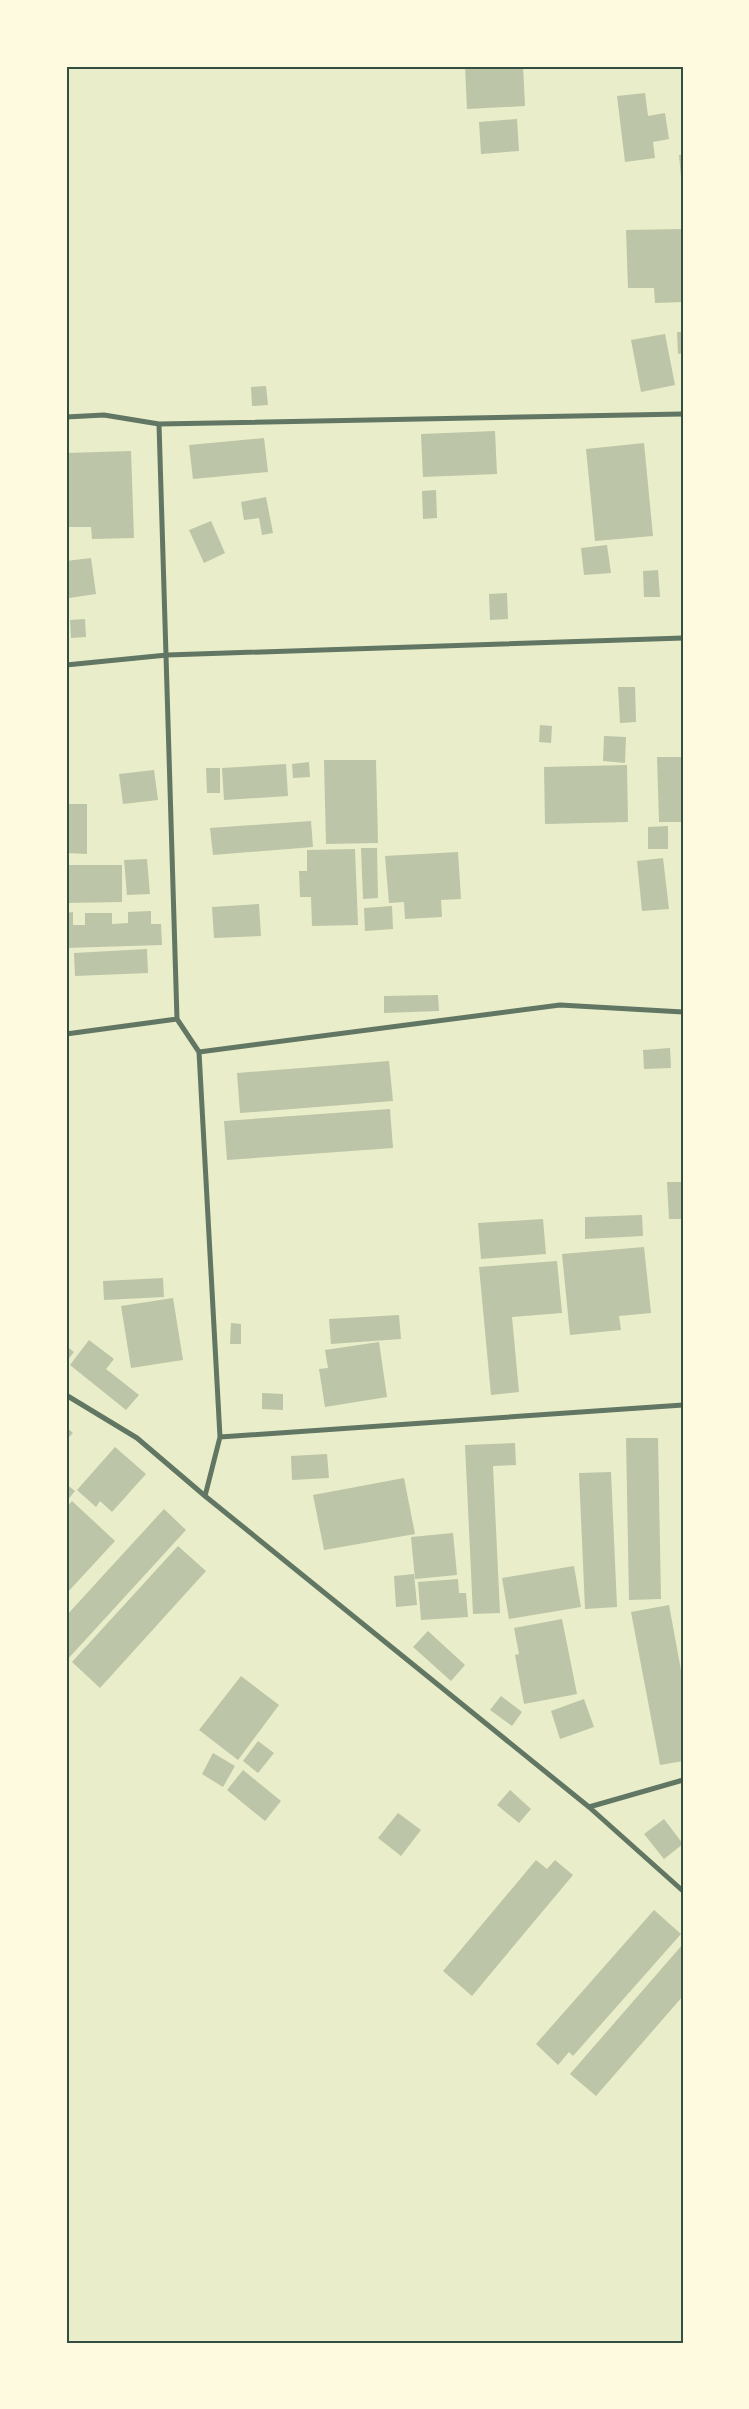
<svg xmlns="http://www.w3.org/2000/svg" width="749" height="2409" font-family="Roboto,sans-serif">
  <style>
    .building { fill: #bcc5a7 }
    .lines { fill: none; stroke-linecap: round; stroke-linejoin: round }
    .minor { stroke: #617663; stroke-width: 5 }
    .neatline { fill: none; stroke: #344e41; stroke-width: 2 }
  </style>
  <rect width="100%" height="100%" fill="#e9edc9"/>
  <path class="building" d="M465 66H523L525 106 467 109Z
    M645 93 648 116 665 113 669 139 653 142 655 158 625 162 617 96Z
    M517 119 519 151 481 154 479 122Z
    M679 155H683V177H681Z
    M683 229V302L655 303 654 288H628L626 230Z
    M677 332H683V353L678 354Z
    M665 334 675 385 641 392 631 340Z
    M266 386 268 405 252 406 251 387Z
    M495 431 497 474 423 477 421 434Z
    M264 438 268 472 193 479 189 445Z
    M644 443 653 536 595 541 586 449Z
    M131 451 134 538 92 539 91 527H66V453Z
    M436 490 437 518 423 519 422 491Z
    M266 497 273 533 262 535 259 518 244 520 241 502Z
    M211 521 225 553 204 563 189 530Z
    M607 545 611 573 584 575 581 548Z
    M91 558 96 594 69 598 66 561Z
    M658 570 660 597H644L643 571Z
    M507 593 508 619 490 620 489 594Z
    M85 619 86 637 71 638 70 620Z
    M618 687H635L636 722 620 723Z
    M540 725 552 726 551 743 539 742Z
    M604 736 626 737 625 763 603 761Z
    M657 757H683V822H659Z
    M324 760H376L378 843 326 844Z
    M309 762 310 777 293 778 292 764Z
    M286 764 288 796 224 800 222 768Z
    M627 765 628 822 545 824 544 767Z
    M206 768H220V793H207Z
    M154 770 158 800 123 804 119 774Z
    M66 804H87V854L66 853Z
    M311 821 313 847 213 855 210 828Z
    M668 826V849H648V827Z
    M361 848H377L378 898 363 899Z
    M355 849 358 925 312 926 311 897H300L299 871H307V850Z
    M458 852 461 899 441 900 442 917 405 919 404 902 389 903 385 856Z
    M663 858 669 909 642 911 637 861Z
    M147 859 150 894 127 895 124 860Z
    M66 865H122V902L66 903Z
    M259 904 261 936 214 938 212 907Z
    M392 906 393 929 365 931 364 908Z
    M151 911V924H161L162 945 66 948V913L73 912V925H85V913H112V924L128 923V912Z
    M147 949 148 973 75 976 74 953Z
    M438 995 439 1011 384 1013V996Z
    M670 1048 671 1068 644 1069 643 1050Z
    M389 1061 393 1101 240 1113 237 1073Z
    M390 1109 393 1148 227 1160 224 1121Z
    M667 1182H683V1219H669Z
    M642 1215 643 1236 585 1239V1217Z
    M543 1219 546 1254 481 1259 478 1223Z
    M644 1247 651 1313 619 1316 621 1330 570 1335 562 1254Z
    M557 1261 562 1313 512 1317 519 1392 491 1395 479 1267Z
    M163 1278 164 1297 104 1300 103 1281Z
    M173 1298 183 1360 131 1368 121 1306Z
    M399 1315 401 1339 331 1344 329 1319Z
    M231 1323 241 1324V1344H230Z
    M89 1340 114 1359 106 1369 139 1395 126 1410 70 1365Z
    M379 1342 387 1397 325 1407 319 1369 328 1368 325 1350Z
    M66 1346 74 1352 66 1362Z
    M262 1393 283 1394V1410L262 1409Z
    M66 1427 73 1433 66 1440Z
    M626 1438H658L661 1599 629 1600Z
    M515 1443 516 1465 493 1466 500 1613 473 1614 465 1445Z
    M115 1447 146 1474 112 1512 100 1501 96 1507 77 1490Z
    M327 1454 329 1478 292 1480 291 1456Z
    M611 1472 617 1607 585 1609 579 1473Z
    M404 1478 415 1534 324 1550 313 1495Z
    M66 1484 75 1491 66 1502Z
    M72 1501 115 1541 66 1594V1508Z
    M164 1509 186 1530 66 1661V1616Z
    M453 1533 457 1575 415 1579 411 1537Z
    M178 1546 206 1571 100 1688 72 1662Z
    M574 1566 581 1607 509 1619 502 1578Z
    M414 1574 417 1605 396 1607 394 1576Z
    M458 1579 459 1593H466L468 1617 421 1620 418 1582Z
    M669 1605 683 1681V1761L660 1765 631 1612Z
    M562 1619 577 1694 524 1704 515 1655 519 1654 514 1628Z
    M428 1631 465 1665 451 1681 413 1647Z
    M241 1676 279 1705 238 1760 199 1730Z
    M501 1696 522 1712 512 1726 490 1710Z
    M584 1699 594 1727 560 1739 551 1711Z
    M258 1741 274 1753 258 1773 243 1761Z
    M213 1753 235 1766 223 1787 202 1774Z
    M243 1770 281 1801 265 1821 227 1790Z
    M510 1790 531 1809 519 1823 497 1805Z
    M398 1813 421 1830 401 1856 378 1838Z
    M664 1819 683 1844 664 1859 644 1834Z
    M536 1860 547 1869 555 1860 573 1875 472 1996 443 1971Z
    M654 1910 681 1934 573 2056 569 2052 558 2065 536 2044Z
    M683 1944V1996L596 2096 570 2074Z"/>
  <g class="lines">
    <path class="minor" d="M66 417 104 415 159 424 683 414
      M159 424 177 1019 199 1052 220 1437
      M66 665 167 655 683 638
      M66 1034 177 1019
      M199 1052 560 1005 683 1012
      M66 1395 137 1438 205 1496 589 1807 683 1891
      M205 1496 220 1437 683 1405
      M589 1807 683 1780"/>
  </g>
  <rect width="749" height="2409" fill="none" stroke="#fefae0" stroke-width="135"/>
  <rect x="68" y="68" width="614" height="2274" class="neatline"/>
</svg>
